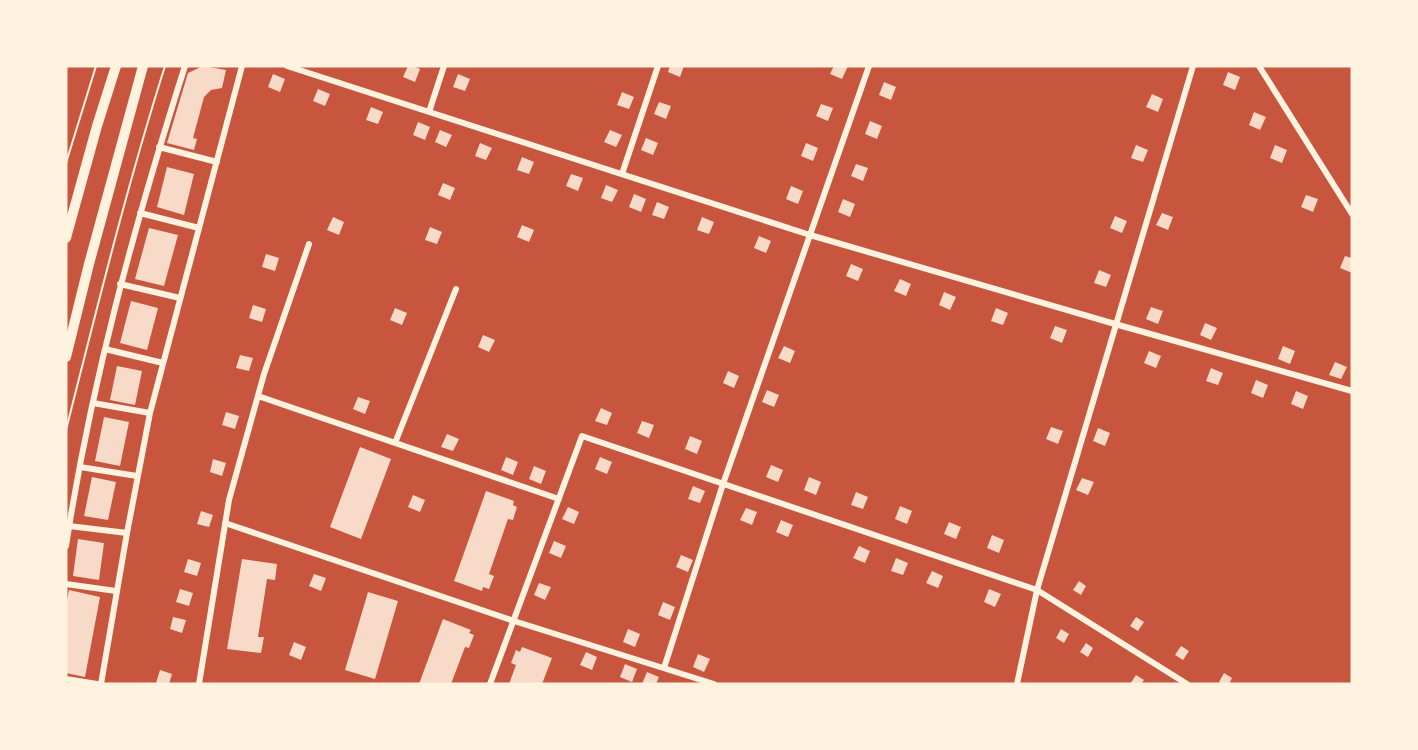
<svg xmlns="http://www.w3.org/2000/svg" width="1418" height="750" font-family="'Golos Text',sans-serif">
  <style>
    .building { fill: #f7dbc8 }
    .lines { fill: none; stroke-linecap: round; stroke-linejoin: round }
    .path { stroke: #fff3e0; stroke-width: 2 }
    .minor { stroke: #fff3e0; stroke-width: 6 }
    .primary { stroke: #fff3e0; stroke-width: 10 }
  </style>
  <rect width="100%" height="100%" fill="#c8553d"/>
  <path class="building" d="M203 66 226 70 222 88 211 90 204 97 193 138 197 139 194 150 167 143 188 73Z
    M408 66H413L420 69 415 82 403 77Z
    M670 66H684L680 77 668 72Z
    M834 66H848L842 79 830 74Z
    M1228 72 1240 77 1235 90 1223 85Z
    M273 74 285 79 280 92 268 87Z
    M458 74 470 79 465 91 453 87Z
    M884 82 896 87 891 100 879 95Z
    M318 89 330 94 325 106 313 101Z
    M622 92 634 97 629 109 617 105Z
    M1152 94 1163 99 1158 112 1146 107Z
    M659 102 671 106 666 119 654 114Z
    M821 104 833 108 828 121 816 116Z
    M371 107 383 112 378 124 366 120Z
    M1254 112 1266 117 1260 130 1249 125Z
    M870 121 882 126 877 139 865 134Z
    M418 122 430 127 425 140 413 135Z
    M440 130 452 135 446 147 435 142Z
    M610 130 622 135 616 147 604 142Z
    M646 138 658 143 653 155 641 150Z
    M480 143 492 148 486 160 475 156Z
    M806 143 818 148 813 161 801 156Z
    M1136 145 1148 150 1143 162 1131 158Z
    M1275 145 1287 150 1282 163 1270 158Z
    M522 157 534 162 529 174 517 170Z
    M856 164 868 168 863 181 851 176Z
    M167 167 194 174 184 215 157 207Z
    M571 174 583 178 578 191 566 186Z
    M443 183 455 188 450 200 438 195Z
    M606 185 618 190 612 202 601 198Z
    M791 186 803 191 798 204 786 199Z
    M634 194 646 199 641 212 629 207Z
    M1306 195 1318 199 1313 212 1301 207Z
    M843 199 855 204 850 217 838 212Z
    M657 202 669 207 664 219 652 215Z
    M1162 213 1173 217 1168 230 1156 225Z
    M1115 216 1127 221 1122 233 1110 228Z
    M333 217 344 222 339 235 327 230Z
    M702 217 714 222 709 234 697 230Z
    M522 225 534 230 529 242 517 237Z
    M430 227 442 232 437 244 425 240Z
    M149 228 178 235 164 286 135 279Z
    M759 236 771 241 766 253 754 248Z
    M266 254 279 258 275 271 262 267Z
    M1345 256 1352 258V273L1340 268Z
    M851 264 863 269 858 281 846 276Z
    M1099 270 1111 275 1106 287 1094 283Z
    M900 279 911 284 906 296 894 291Z
    M944 292 956 297 950 310 939 305Z
    M131 301 158 308 147 350 120 343Z
    M253 305 266 309 262 322 249 318Z
    M1151 307 1163 311 1158 324 1146 319Z
    M395 308 407 313 402 325 390 320Z
    M996 308 1008 313 1003 325 991 321Z
    M1205 323 1217 328 1211 340 1200 335Z
    M1055 326 1067 330 1062 343 1050 338Z
    M483 335 495 340 489 352 478 347Z
    M784 346 795 351 790 363 778 358Z
    M1283 346 1295 351 1290 364 1278 359Z
    M1149 351 1161 356 1156 368 1144 363Z
    M240 355 253 358 249 371 236 368Z
    M1335 362 1347 367 1341 379 1329 375Z
    M117 366 142 371 135 405 110 400Z
    M1211 368 1223 373 1218 385 1206 381Z
    M728 371 739 376 734 388 723 383Z
    M1256 380 1268 385 1263 398 1251 393Z
    M767 390 779 395 774 407 762 402Z
    M1296 391 1308 396 1303 409 1291 404Z
    M358 397 370 401 365 414 353 409Z
    M601 408 612 413 607 425 595 421Z
    M226 412 239 416 235 429 222 425Z
    M104 417 129 422 120 466 95 461Z
    M642 421 654 425 649 438 637 433Z
    M1051 427 1063 431 1058 444 1046 439Z
    M1098 428 1110 433 1105 446 1093 441Z
    M447 434 459 439 453 451 441 447Z
    M690 436 702 441 697 454 685 449Z
    M360 447 391 459 361 539 330 527Z
    M506 457 518 462 513 475 501 470Z
    M600 457 612 462 607 474 595 469Z
    M213 459 226 463 222 476 210 472Z
    M771 465 783 470 778 482 766 477Z
    M534 466 546 471 541 484 529 479Z
    M92 477 116 482 108 520 84 516Z
    M809 477 821 482 816 495 804 490Z
    M1082 478 1094 482 1088 495 1076 490Z
    M693 486 705 491 700 503 688 499Z
    M486 491 514 501 513 505 517 507 513 520 508 519 489 574 494 576 489 589 483 587 482 591 454 581Z
    M856 492 868 497 863 509 851 505Z
    M413 495 425 500 420 512 408 507Z
    M900 506 912 511 907 524 895 519Z
    M568 507 579 512 574 524 562 519Z
    M746 508 757 512 752 525 740 520Z
    M201 511 213 515 209 527 197 524Z
    M781 520 793 525 788 537 776 532Z
    M949 522 961 527 956 539 944 534Z
    M992 535 1004 540 999 553 987 548Z
    M78 539 104 543 99 580 73 576Z
    M554 541 566 546 561 558 549 553Z
    M859 546 870 551 865 563 853 558Z
    M681 555 693 560 688 572 676 567Z
    M896 558 908 563 903 575 891 571Z
    M188 559 201 563 197 576 184 572Z
    M242 559 277 564 275 580 267 579 258 637H264L261 653 227 649Z
    M932 571 943 576 938 588 926 583Z
    M314 574 326 578 321 591 309 586Z
    M1079 581 1086 586 1081 595 1073 590Z
    M539 583 551 587 545 600 534 595Z
    M180 589 193 593 189 606 176 602Z
    M989 589 1001 594 995 607 984 602Z
    M69 590 100 597 85 677 66 673V605Z
    M368 592 398 601 375 679 345 670Z
    M663 602 675 607 670 620 658 615Z
    M173 617 186 620 182 633 170 629Z
    M1136 617 1144 622 1138 631 1130 626Z
    M443 619 471 630 469 633 474 635 469 648 465 647 451 684H419Z
    M628 629 640 634 635 647 623 642Z
    M1061 629 1069 634 1064 643 1056 638Z
    M294 642 306 647 301 660 289 655Z
    M1086 643 1093 648 1088 657 1080 652Z
    M1181 646 1189 651 1183 660 1175 655Z
    M522 647 552 658 542 684H509L516 665 511 663 516 650 520 652Z
    M586 652 597 657 592 670 580 665Z
    M698 654 710 659 704 672 693 667Z
    M625 664 637 669 632 682 620 677Z
    M160 670 172 674 169 684 156 683Z
    M647 672 659 677 656 684H642Z
    M1224 673 1232 678 1229 684H1222L1219 682Z
    M1136 675 1144 680 1141 684H1130Z"/>
  <g class="lines">
    <path class="path" d="M66 163 96 66
      M66 430C97 308 127 186 165 66"/>
    <path class="minor" d="M287 66 810 235 1115 324 1352 391
      M1259 66 1352 214
      M429 112 444 66
      M159 147 217 162
      M622 174 658 66
      M140 213 199 228
      M120 284 180 298
      M105 349 163 363
      M258 396 559 499
      M93 403 150 413
      M395 443 456 289
      M80 467 137 476
      M225 523 514 621 714 684
      M69 526 127 533
      M66 546C91 383 135 223 185 66
      M66 584 116 591
      M664 668 723 484 869 66
      M66 679 97 684
      M101 684 127 533 150 413 242 66
      M199 684 229 500 264 374 309 244
      M490 684 582 436 1037 590 1187 684
      M1017 684 1037 590 1193 66"/>
    <path class="primary" d="M66 238 97 126 116 66
      M66 357 89 264 143 66"/>
  </g>
  <rect width="1418" height="750" fill="none" stroke="#fff3e0" stroke-width="135"/>
</svg>
